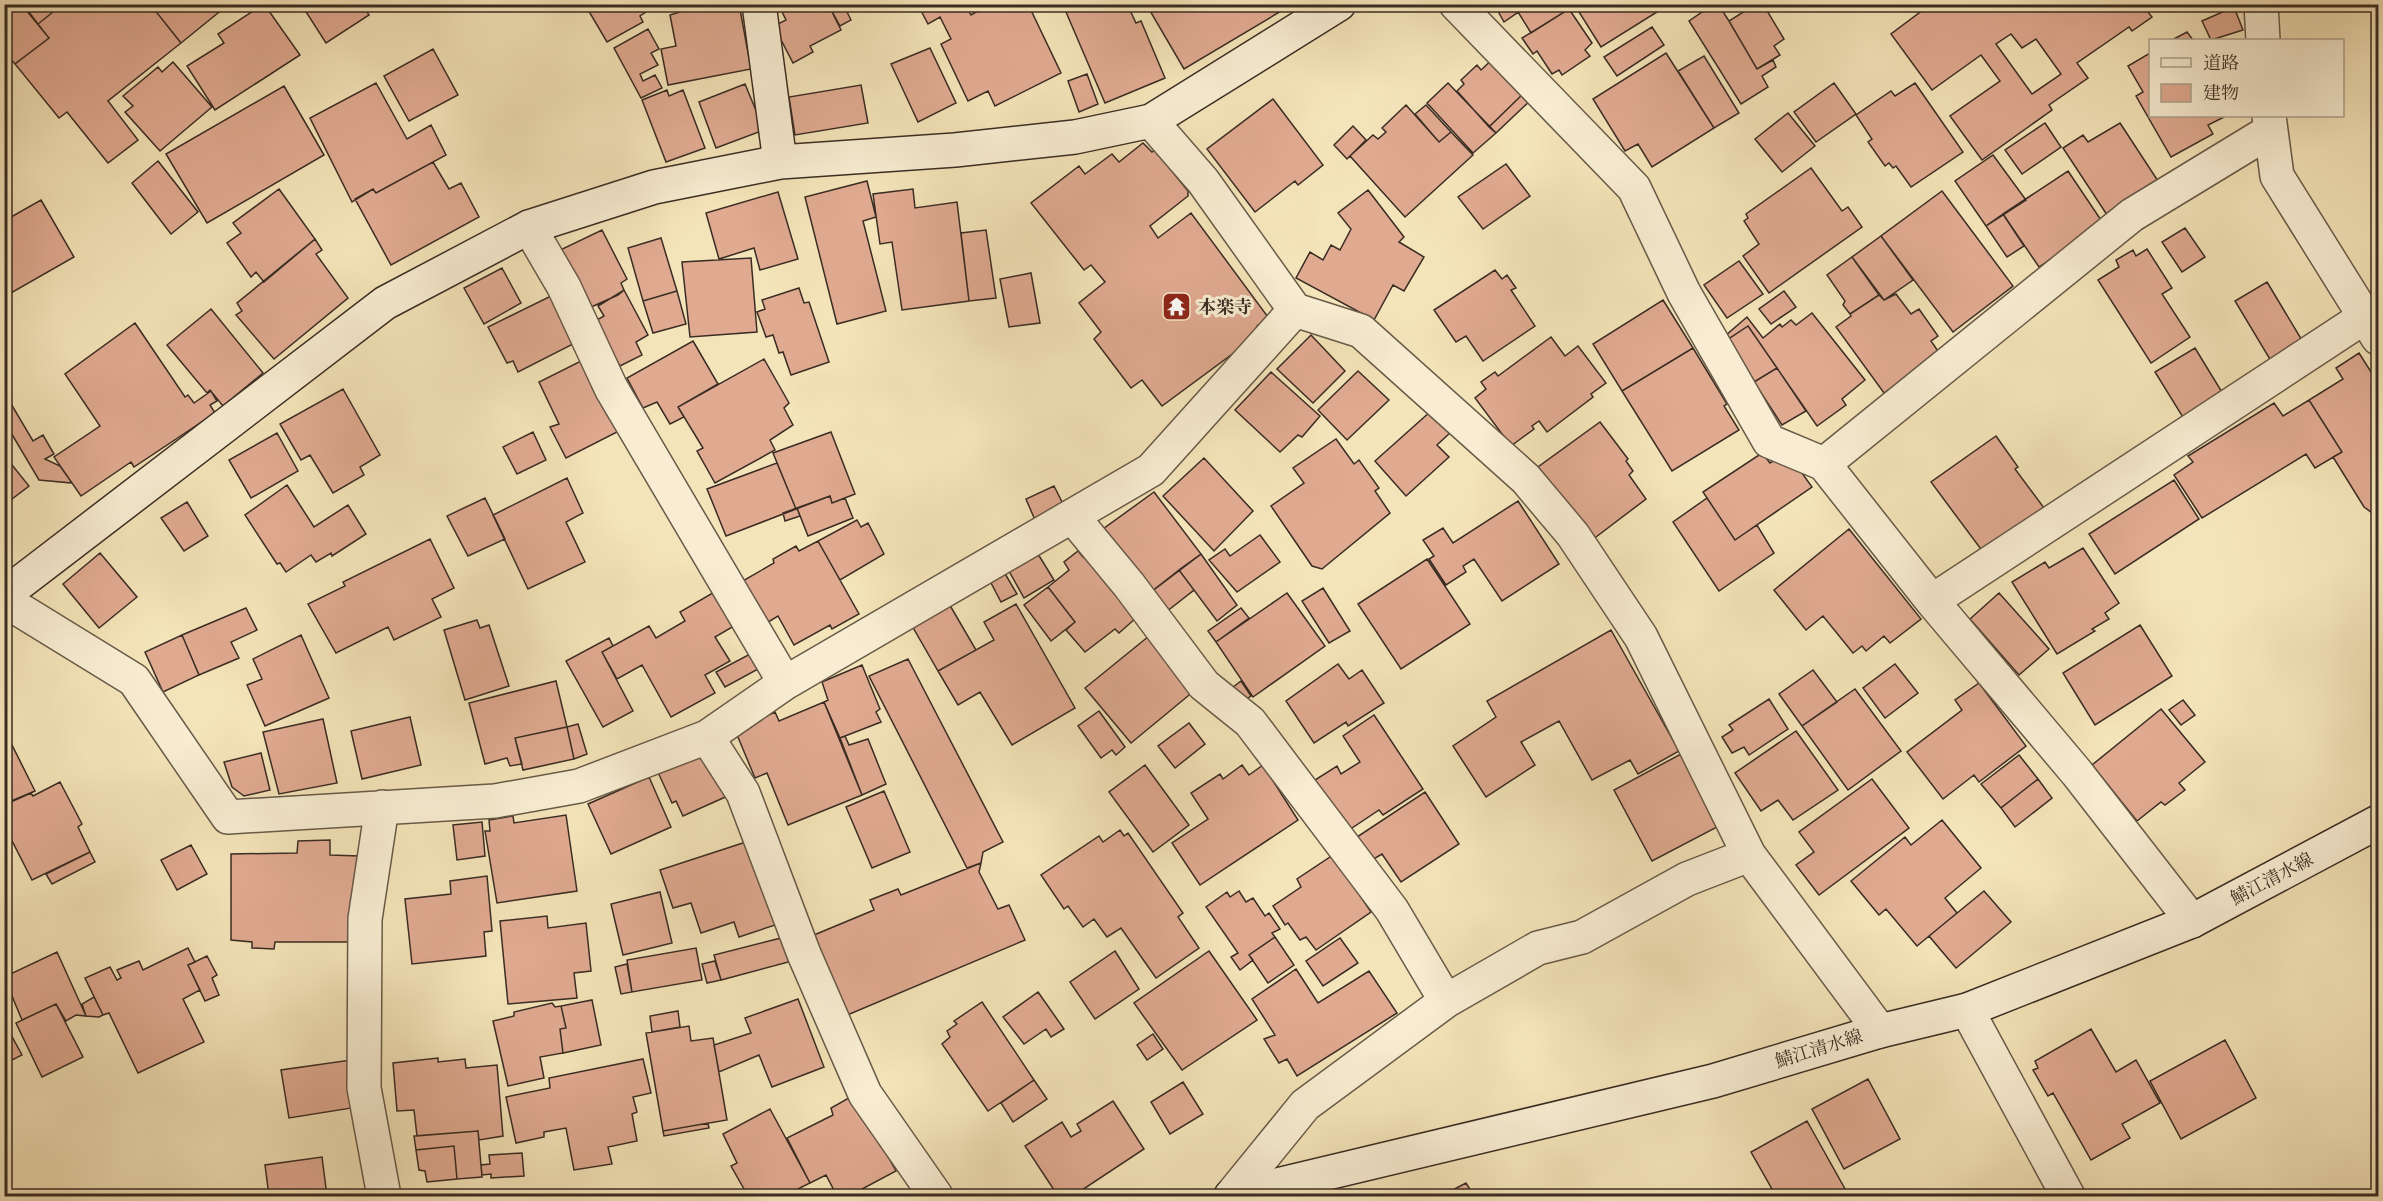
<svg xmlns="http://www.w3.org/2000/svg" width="2383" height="1201" font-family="'IM FELL French Canon','Noto Serif JP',serif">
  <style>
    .building { fill: #e0aa91; stroke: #3a2c23; stroke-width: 1.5; fill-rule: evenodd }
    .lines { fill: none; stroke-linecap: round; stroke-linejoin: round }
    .street-casing { stroke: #685a48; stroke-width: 36 }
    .secondary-casing { stroke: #3a2c23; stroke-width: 36 }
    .street { stroke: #f8edd2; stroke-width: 33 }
    .secondary { stroke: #f8edd2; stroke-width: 33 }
    .labels { text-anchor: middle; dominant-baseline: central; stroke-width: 6; stroke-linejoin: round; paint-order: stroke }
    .poi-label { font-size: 18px; font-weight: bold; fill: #3a2c23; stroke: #f8edd2; text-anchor: start }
    .street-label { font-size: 18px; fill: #3a2c23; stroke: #f8edd2 }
  </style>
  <rect width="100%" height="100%" fill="#f4e4b9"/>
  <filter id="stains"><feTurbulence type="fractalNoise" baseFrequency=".00333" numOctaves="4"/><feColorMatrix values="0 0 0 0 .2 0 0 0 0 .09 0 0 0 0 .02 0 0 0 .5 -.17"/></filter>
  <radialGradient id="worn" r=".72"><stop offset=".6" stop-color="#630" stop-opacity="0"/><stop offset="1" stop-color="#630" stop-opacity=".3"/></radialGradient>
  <path class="building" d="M4 4H21L4 18Z
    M21 4 49 38 15 64 4 51V18Z
    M23 4H63L38 24Z
    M63 4H150L181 43 108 101 138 140 108 163 67 112 59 118 15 64 49 38 38 24Z
    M150 4H229L181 43Z
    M264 4 300 55 215 110 187 66 224 43 218 34Z
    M301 4H362L369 15 326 43Z
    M579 4H658L640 16 643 22 607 42 587 8 582 10Z
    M678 4H739L751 69 668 85 661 49 676 46 670 15 680 12Z
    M778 4H828L841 30 810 46 813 52 793 63 774 26 786 20Z
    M828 4H847L844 6 851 20 840 26Z
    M927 4H965L971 15 990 4H1028L1061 73 995 106 988 91 968 101 941 44 951 39 940 17 928 24 919 7Z
    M1086 4H1127L1136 23 1141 21 1165 78 1105 103 1066 12Z
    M1146 4H1293L1184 69Z
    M1494 4H1530L1504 22Z
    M1530 4H1566L1569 9 1531 33 1518 12Z
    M1574 4H1652L1657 12 1601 47Z
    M1714 4H1718L1729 21 1757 69 1773 60 1776 67 1762 76 1768 87 1741 104 1689 21Z
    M1756 4H1763L1784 39 1774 46 1780 55 1757 69 1729 21Z
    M1931 4H1995L1998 7 2002 4H2159L2148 12 2152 17 2132 31 2129 27 2077 63 2088 78 2049 105 2052 110 1982 160 1950 116 2000 81 1981 55 1932 90 1891 34ZM2011 34 2022 48 2036 39 2061 74 2032 94 1996 44Z
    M2234 7 2243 30 2211 40 2202 21Z
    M1569 9 1592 43 1585 50 1590 56 1562 75 1559 70 1552 74 1537 51 1533 54 1522 38Z
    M1652 27 1664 45 1617 76 1604 57Z
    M648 29 659 49 651 53 658 65 640 74 643 81 655 75 662 88 641 98 614 48Z
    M2187 32 2193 40H2172Z
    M930 48 956 103 918 122 891 64Z
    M433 49 458 95 409 121 384 76Z
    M1666 53 1714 128 1652 167 1638 144 1625 151 1593 99Z
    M2150 53V116H2226L2208 125 2213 134 2171 157 2136 96 2143 92 2128 66Z
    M1496 56 1527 90 1489 127 1457 91 1464 84 1461 80 1477 65 1481 70Z
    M1704 56 1739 113 1714 128 1678 71Z
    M173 62 212 107 160 151 125 112 133 106 123 96 158 67 162 72Z
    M1087 74 1098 104 1079 112 1068 81Z
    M376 83 407 139 431 125 446 155 376 193 373 189 352 202 310 118Z
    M1448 83 1496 133 1473 153 1427 103Z
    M1834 83 1856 114 1816 142 1794 112Z
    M1915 83 1963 152 1911 187 1896 166 1893 168 1889 163 1885 166 1868 142 1872 139 1856 115 1891 91 1895 96Z
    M745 84 764 130 716 148 699 102Z
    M861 85 868 123 795 135 789 97Z
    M284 86 324 155 207 223 166 154Z
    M667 90 669 96 683 90 705 148 666 162 642 100Z
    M1527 90 1534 97 1496 133 1489 127Z
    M1273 99 1323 165 1298 185 1295 181 1255 212 1207 149Z
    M1406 105 1439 142 1451 132 1473 155 1405 217 1350 156 1373 135 1378 139 1386 132 1382 128Z
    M1426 105 1451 132 1439 142 1415 114Z
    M1788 113 1815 146 1782 172 1755 139Z
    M2045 123 2061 147 2022 174 2005 150Z
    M2120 123 2160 184 2109 218 2063 148 2083 135 2088 142Z
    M1353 126 1366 140 1347 159 1334 145Z
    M1143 143 1152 152 1155 150 1188 191V196L1150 226 1158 238 1191 213 1268 317 1257 326 1262 332 1162 406 1142 380 1131 388 1094 339 1101 332 1079 303 1105 282 1091 265 1084 270 1031 203 1079 166 1085 174 1112 154 1119 162Z
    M1993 155 2026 200 1986 226 1955 181Z
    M158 161 198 212 171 234 132 183Z
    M433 162 449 189 461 183 479 217 391 265 355 199 373 189 376 193Z
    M1506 164 1530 196 1483 229 1458 197Z
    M1811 168 1842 211 1848 207 1862 227 1769 293 1743 256 1759 244 1744 221 1748 218 1746 214Z
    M2068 171 2103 223 2039 267 2003 214Z
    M867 181 876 217 863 221 886 311 837 324 805 197Z
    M279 189 315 239 264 282 256 272 251 277 227 243 241 233 233 223Z
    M913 189 915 208 957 202 969 301 902 310 892 242 880 244 873 194Z
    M1368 190 1404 237 1399 242 1424 257 1404 291 1393 285 1374 320 1296 278 1310 252 1323 260 1331 245 1340 250 1351 229 1338 213Z
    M1942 191 2013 286 1953 332 1881 236Z
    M778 192 798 259 760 270 754 248 719 259 706 213Z
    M41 200 74 257 4 297V221Z
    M2003 214 2024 246 2007 257 1986 226Z
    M2185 228 2205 257 2182 272 2162 242Z
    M602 230 627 279 621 283 624 290 618 295 589 308 558 251Z
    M986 230 996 298 969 301 961 233Z
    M1881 236 1913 280 1884 300 1852 257Z
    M661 238 677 291 643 301 628 248Z
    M315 239 322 250 316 254 348 298 274 359 236 315 242 311 237 303Z
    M2147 249 2172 288 2162 294 2190 337 2151 363 2098 280 2119 267 2116 260 2133 250 2136 256Z
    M1852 257 1879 295 1850 314 1843 305 1845 301 1827 275Z
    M751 258 757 332 690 337 682 262Z
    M1739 261 1763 294 1727 318 1704 285Z
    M502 268 521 303 484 324 464 288Z
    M1495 270 1502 279 1507 275 1516 288 1511 290 1535 326 1483 361 1466 336 1456 342 1434 310Z
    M1031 273 1040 323 1009 327 1000 279Z
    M2267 282 2303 342 2271 361 2235 301Z
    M799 288 804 303 809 302 829 362 791 375 783 352 779 353 773 335 766 337 757 312 765 309 762 300Z
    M624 290 648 335 636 342 642 355 620 366 595 321 604 316 598 306Z
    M677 291 686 324 653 333 643 301Z
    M1784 291 1796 307 1771 324 1759 309Z
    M1896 294 1911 314 1919 309 1938 336 1931 341 1940 354 1884 393 1836 327 1851 316 1850 314 1879 295 1884 300Z
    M553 295 577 342 518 372 513 361 507 363 488 327Z
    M1663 300 1693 348 1622 391 1593 344Z
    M211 309 263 373 223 406 210 390 207 393 167 345Z
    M1812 313 1865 380 1842 399 1846 405 1817 426 1748 326 1727 340 1725 336 1747 317 1763 338 1780 324 1782 327 1791 320 1796 325Z
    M135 323 185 397 188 395 194 403 211 391 217 401 210 405 215 413 134 467 131 462 81 496 54 457 100 426 65 374Z
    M1748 326 1777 368 1754 382 1727 340Z
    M1311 335 1345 371 1313 403 1277 369Z
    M1551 337 1565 356 1578 346 1606 383 1591 394 1593 397 1547 432 1539 421 1532 426 1534 429 1511 446 1475 398 1486 389 1481 382 1495 372 1498 376Z
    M693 341 718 384 678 407 684 417 670 424 657 402 643 408 627 378Z
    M1693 348 1727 404 1724 406 1739 430 1672 471 1622 391Z
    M2195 348 2228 402 2189 427 2155 372Z
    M2359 353 2378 383V435L2371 439 2378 452V507L2371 512 2364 507 2333 457 2342 452 2309 400 2343 379 2336 368Z
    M585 359 621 430 566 458 550 427 559 424 539 382Z
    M764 359 789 403 784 408 793 425 770 440 775 450 715 483 697 451 703 448 678 407Z
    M1777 368 1806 411 1782 425 1754 382Z
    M1358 371 1389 400 1347 440 1318 410Z
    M1271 372 1320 416 1302 437 1298 435 1280 452 1235 410Z
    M343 389 380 455 360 467 364 475 333 493 310 455 301 460 280 424Z
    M4 392 33 441 43 435 54 454 45 459 60 466 72 483 39 480 4 421Z
    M2309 400 2342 452 2315 468 2306 454 2202 518 2174 475 2193 462 2188 456 2274 403 2283 416Z
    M1431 411 1451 432 1437 445 1449 457 1406 496 1375 461Z
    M1600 422 1628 459 1626 461 1633 471 1629 475 1646 499 1592 540 1538 467Z
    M533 432 546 460 517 474 503 447Z
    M831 432 855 494 832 503 830 496 796 509 773 453Z
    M277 433 298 471 251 498 229 460Z
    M1996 436 2018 467 2015 469 2047 512 1986 556 1931 482Z
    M1336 439 1354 464 1359 460 1379 488 1375 491 1390 513 1322 569 1312 566 1271 506 1304 483 1293 468Z
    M1787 452 1812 487 1735 540 1703 492 1762 453 1770 463Z
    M4 455 29 486 4 505Z
    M1204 458 1253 511 1214 551 1163 496Z
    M777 463 796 509 726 536 707 489Z
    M567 478 583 513 566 522 585 562 528 589 493 515Z
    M2174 480 2199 519 2115 574 2089 534Z
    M287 485 314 527 348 505 366 534 332 556 331 553 316 562 311 555 286 572 280 563 277 564 245 515Z
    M1054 486 1064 506 1035 520 1026 499Z
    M1154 492 1201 554 1151 592 1103 529Z
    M830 496 832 503 845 498 853 518 808 536 797 508Z
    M485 498 505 539 468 556 447 516Z
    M1707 498 1735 540 1757 525 1774 553 1719 591 1673 522Z
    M1518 501 1559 564 1502 601 1474 559 1463 566 1466 572 1446 585 1429 559 1434 556 1423 540 1443 528 1453 543Z
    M187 502 208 536 184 551 161 518Z
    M797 508 800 516 785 521 783 513Z
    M857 520 861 527 868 523 884 554 840 580 818 541Z
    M1849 529 1921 619 1890 643 1884 636 1866 651 1862 646 1853 653 1823 616 1806 630 1774 590Z
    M1260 535 1280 562 1237 592 1209 560 1225 549 1230 556Z
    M430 539 454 588 432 599 441 617 394 640 388 627 336 653 308 604 345 586 343 582Z
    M818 541 859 614 832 629 830 625 794 645 778 616 765 624 741 582 774 563 773 559 796 546 799 551Z
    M2083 548 2119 603 2105 613 2109 619 2092 629 2095 631 2057 654 2012 582 2045 562 2049 568Z
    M1078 551 1083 557 1087 555 1136 618 1119 633 1115 629 1085 652 1066 630 1075 622 1048 587 1069 570 1064 562Z
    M100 553 137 597 99 628 63 584Z
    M1038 554 1054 580 1024 598 1009 571Z
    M1201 554 1237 605 1217 621 1179 570Z
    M1427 559 1470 624 1401 669 1358 604Z
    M1179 570 1194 590 1166 612 1151 592Z
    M1004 572 1017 594 1001 602 990 581Z
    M1048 587 1075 622 1051 641 1024 605Z
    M1323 588 1350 631 1329 643 1302 601Z
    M716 591 734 626 715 637 730 661 705 675 715 693 671 717 642 665 617 679 602 652 649 626 656 638 685 621 680 612Z
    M1287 593 1325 646 1253 697 1216 642Z
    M1999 593 2049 649 2019 675 1970 619Z
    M948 602 976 650 938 671 911 624Z
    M1016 604 1075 708 1012 745 980 692 958 705 938 671 994 640 984 622Z
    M246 608 257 630 231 642 239 658 199 675 182 635Z
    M1241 608 1249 618 1216 642 1208 631Z
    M477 620 480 628 489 625 509 686 465 700 444 630Z
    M2140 625 2172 676 2095 725 2063 673Z
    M1611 630 1679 751 1638 774 1630 760 1592 780 1559 721 1521 742 1535 765 1486 797 1453 746 1496 717 1487 701Z
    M182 635 199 675 163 692 145 652Z
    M301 635 329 698 265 726 247 685 262 679 253 659Z
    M1149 636 1194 691 1131 743 1085 688Z
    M609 638 613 646 602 652 633 711 603 727 566 661Z
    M752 653 760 668 725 687 716 672Z
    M908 659 1003 842 983 852 981 863 967 868 869 676Z
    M1338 664 1349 679 1362 670 1384 703 1348 726 1346 722 1314 743 1286 701Z
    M1895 664 1918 693 1885 718 1863 688Z
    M862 665 880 709 876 712 881 722 840 738 824 702 828 700 822 682Z
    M1813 670 1837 702 1802 726 1779 694Z
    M556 681 567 727 515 738 522 764 510 766 507 758 485 764 469 703Z
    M1241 681 1251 696 1242 702 1232 688Z
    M1979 683 2026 746 1979 782 1974 775 1943 799 1907 752 1962 710 1955 700Z
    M1855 689 1901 751 1848 790 1802 726Z
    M1769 699 1788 729 1749 755 1744 747 1732 753 1722 737 1733 730 1729 725Z
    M2183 700 2195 715 2181 725 2169 710Z
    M824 702 862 795 788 825 767 773 755 778 735 730 775 712 779 721Z
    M2161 709 2205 762 2179 783 2185 790 2165 805 2161 802 2137 821 2092 765Z
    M1099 711 1125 747 1116 755 1112 750 1101 758 1078 726Z
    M1374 715 1423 789 1383 815 1379 810 1343 834 1315 780 1337 766 1341 774 1360 762 1343 736Z
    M410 717 421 765 362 779 351 731Z
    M323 719 337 783 279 794 263 732Z
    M1189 723 1205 744 1175 768 1158 746Z
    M578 724 587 754 574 759 567 727Z
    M567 727 574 759 523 770 515 738Z
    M5 731 35 791 4 804V731Z
    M1796 731 1838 790 1793 820 1778 800 1761 811 1735 773Z
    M845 736 849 745 868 739 886 784 862 795 840 738Z
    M711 746 732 794 683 816 676 801 672 803 657 770Z
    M261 753 270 790 244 796 232 787 224 762Z
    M1681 754 1719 826 1652 861 1614 790Z
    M2019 755 2038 779 2001 808 1981 784Z
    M1145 765 1189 825 1153 852 1109 792Z
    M1242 765 1249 775 1263 765 1298 820 1200 885 1172 843 1208 819 1191 793 1220 774 1223 779Z
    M649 777 671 827 611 854 588 804Z
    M1872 779 1909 828 1819 895 1796 865 1814 852 1799 832Z
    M2038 779 2052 798 2015 827 2001 808Z
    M60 782 82 824 78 827 90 852 32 880 4 825V805L31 793 33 796Z
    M884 791 910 852 872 868 846 807Z
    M1425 792 1459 844 1401 882 1382 854 1372 860 1357 837Z
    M566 815 577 891 497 903 485 831H490L489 820 513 816 514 823Z
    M1942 820 1981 868 1945 898 1957 913 1917 946 1886 909 1879 915 1851 881 1905 837 1911 845Z
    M482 822 485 856 457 860 453 825Z
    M1120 830 1124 836 1128 833 1183 913 1178 917 1199 948 1156 978 1121 928 1107 937 1094 919 1083 927 1068 906 1064 909 1041 875 1099 836 1103 842Z
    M330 840V855L359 856 358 942H275L274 949 252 948V942L231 940V854L297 853 298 841Z
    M749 841 778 924 739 937 734 922 701 933 691 903 673 908 660 870Z
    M191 845 207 874 177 890 161 860Z
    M90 852 95 862 52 884 46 874Z
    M1333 855 1371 912 1316 950 1306 937 1300 940 1288 923 1285 925 1273 906 1301 887 1297 879Z
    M981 863 979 872 998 909 1009 905 1025 940 845 1016 814 935 874 910 870 900 898 889 901 895Z
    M487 876 492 931 484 932 486 956 412 964 405 899 451 894 450 881Z
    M1239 891 1246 902 1253 898 1265 916 1269 913 1280 929 1272 933 1275 937 1249 955 1253 960 1240 970 1231 957 1238 953 1206 907 1227 892 1230 897Z
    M1984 891 2011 922 1956 968 1929 936Z
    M660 892 672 943 623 955 611 904Z
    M547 916 548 928 586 923 591 971 574 973 577 998 508 1004 500 921Z
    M785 937 792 961 721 980 714 955Z
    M1275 937 1294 965 1268 983 1249 955Z
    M1340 938 1358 963 1323 986 1306 961Z
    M188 948 195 962 188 965 200 990 183 999 204 1042 138 1073 109 1013 103 1015 85 978 110 967 117 980 121 978 117 970 139 961 143 970Z
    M696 948 702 980 632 992 627 960Z
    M1115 951 1139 989 1095 1019 1070 982Z
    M1209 951 1257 1020 1182 1070 1134 1003Z
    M57 952 86 1016 76 1015 66 1021 56 1004 22 1020 4 977Z
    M207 956 217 975 212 978 219 995 205 1001 188 965Z
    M715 961 721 980 707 983 702 964Z
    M627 964 632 992 621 994 615 967Z
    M1296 969 1318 1003 1369 971 1397 1013 1297 1076 1287 1059 1279 1063 1264 1039 1275 1035 1252 999Z
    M1038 992 1064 1029 1051 1037 1046 1029 1024 1044 1003 1017Z
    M94 997 103 1015 99 1017 86 1016 82 1004Z
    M798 999 824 1067 772 1087 759 1055 719 1072 714 1045 751 1033 745 1018Z
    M592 1000 601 1045 563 1053 560 1029 566 1028 561 1006Z
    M982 1002 1034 1080 988 1111 942 1044 950 1037 947 1031 957 1024 954 1021Z
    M552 1003 555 1007 561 1006 566 1028 560 1029 563 1053 540 1057 544 1078 508 1086 493 1021 514 1016V1012Z
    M56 1004 83 1057 42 1077 16 1023Z
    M678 1011 680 1027 652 1032 650 1016Z
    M4 1022 22 1055 4 1064Z
    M689 1026 691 1041 713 1038 727 1120 663 1131 646 1033Z
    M2091 1029 2116 1072 2136 1060 2160 1103 2122 1124 2130 1138 2091 1160 2053 1093 2048 1096 2033 1070 2038 1068 2035 1061Z
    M1153 1034 1163 1049 1147 1060 1137 1045Z
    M2225 1040 2256 1098 2181 1139 2150 1081Z
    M438 1058V1062L465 1059 466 1068 497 1065 503 1136 479 1140 478 1131 417 1136 414 1110 397 1111 393 1063Z
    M643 1059 651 1093 633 1097 637 1112 632 1114 637 1141 608 1147 612 1164 574 1170 566 1128 544 1132V1137L516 1143 506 1097 550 1088 549 1078Z
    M351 1060 358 1107 289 1118 281 1070Z
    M1868 1079 1900 1139 1844 1169 1812 1109Z
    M1034 1080 1047 1099 1013 1122 1001 1103Z
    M1183 1082 1203 1114 1170 1134 1151 1102Z
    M854 1095 896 1171 849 1196H837L826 1175 810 1183 787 1138 833 1115 831 1108Z
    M1113 1101 1144 1149 1073 1196H1058L1025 1146 1062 1122 1071 1137 1081 1131 1077 1124Z
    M770 1109 810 1183 784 1196H748L731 1166 737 1163 723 1134Z
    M1807 1121 1849 1196H1776L1751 1152Z
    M708 1123 709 1128 664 1136 663 1131Z
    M478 1131 482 1177 457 1179 454 1146 416 1150 414 1136Z
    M454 1146 457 1179 427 1182 425 1171 419 1170 416 1150Z
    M522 1153 524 1176 491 1178V1174L482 1175 481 1165 490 1164 489 1155Z
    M322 1157 327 1196H269L265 1165Z
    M1466 1183 1474 1196H1441Z"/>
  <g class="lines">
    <defs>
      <path id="street" d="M1456 4 1634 188 1684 293 1769 441 1824 464 1932 601 2077 773 2192 921
        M2261 4 2263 40
        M2269 116 2277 176 2378 338
        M1151 121 1203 181 1295 310 1361 331 1526 479 1573 535 1641 637 1749 855 1880 1031
        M529 227 564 287 611 388 785 683
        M1824 464 2132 215 2270 131
        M1072 516 1129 585 1204 685 1250 722 1392 910 1446 1001
        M4 600 134 680 228 817 495 801 579 786 707 737 785 683 1151 470 1295 310
        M1932 601 2366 316
        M707 737 743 793 804 954 865 1094 936 1196
        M382 807 365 919 364 1088 384 1196
        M1967 1010 2068 1196
        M1231 1196 1305 1105 1446 1001 1538 948 1582 937 1687 879 1749 855"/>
      <path id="secondary" d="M759 4 780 162
        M4 595 385 303 529 227 654 187 780 162 955 150 1075 137 1151 121 1339 4
        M1231 1196 1713 1081 1880 1031 1967 1010 2192 921 2378 822"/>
    </defs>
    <use href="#street" class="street-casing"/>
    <use href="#secondary" class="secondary-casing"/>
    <use href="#street" class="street"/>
    <use href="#secondary" class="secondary"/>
  </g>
  <defs>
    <symbol id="temple-square" viewBox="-11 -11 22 22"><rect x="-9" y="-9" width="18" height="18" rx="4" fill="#8f2418" stroke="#f8edd2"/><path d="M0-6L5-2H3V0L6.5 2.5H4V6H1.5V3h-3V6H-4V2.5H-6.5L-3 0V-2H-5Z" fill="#fff"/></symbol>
  </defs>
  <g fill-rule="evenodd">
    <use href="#temple-square" x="1160" y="290" width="33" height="33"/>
  </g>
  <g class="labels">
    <g class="poi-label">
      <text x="1198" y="307">本楽寺</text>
    </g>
    <g class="street-label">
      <text transform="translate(2272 879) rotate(-28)">鯖江清水線</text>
      <text transform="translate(1819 1049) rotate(-17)">鯖江清水線</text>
    </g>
  </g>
  <rect width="2383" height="1201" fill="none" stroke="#f4e4b9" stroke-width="24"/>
  <rect x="6" y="6" width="2371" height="1189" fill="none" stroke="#3a2c23" stroke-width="3"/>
  <rect x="12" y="12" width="2359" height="1177" fill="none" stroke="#3a2c23" stroke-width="1.5"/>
  <rect x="2149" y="39" width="195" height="78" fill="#f8edd2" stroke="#aca08c" stroke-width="1.5"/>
  <rect x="2161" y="58" width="30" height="9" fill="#f8edd2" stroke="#aca08c" stroke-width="1.5"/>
  <text x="2203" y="69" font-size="18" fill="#3a2c23">道路</text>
  <rect x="2161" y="84" width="30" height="18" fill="#e0aa91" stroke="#aca08c" stroke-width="1.5"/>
  <text x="2203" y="99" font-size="18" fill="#3a2c23">建物</text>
  <rect width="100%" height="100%" filter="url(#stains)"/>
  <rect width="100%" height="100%" fill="url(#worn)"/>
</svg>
